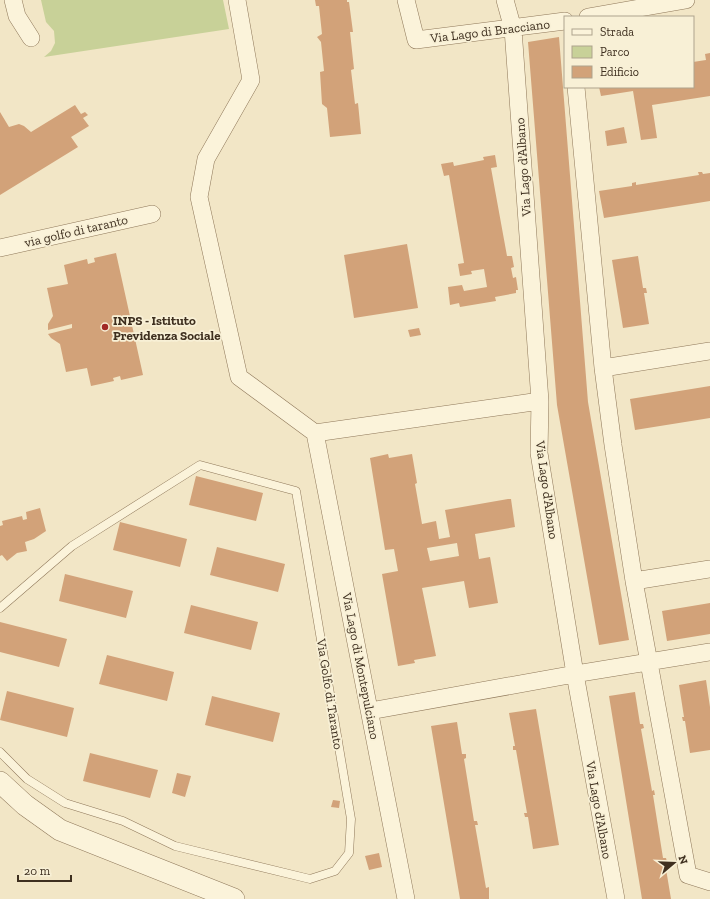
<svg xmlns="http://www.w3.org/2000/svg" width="710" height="899" font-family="'Zilla Slab',serif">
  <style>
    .green { fill: #c8d198 }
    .building { fill: #d2a279; fill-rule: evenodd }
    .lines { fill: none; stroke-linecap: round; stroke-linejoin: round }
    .service-casing { stroke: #8f785a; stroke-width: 9 }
    .minor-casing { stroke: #8f785a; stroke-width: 18 }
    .tertiary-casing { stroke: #8f785a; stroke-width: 22 }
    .service { stroke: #fbf3da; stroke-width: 8 }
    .minor { stroke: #fbf3da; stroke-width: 17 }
    .tertiary { stroke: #fbf3da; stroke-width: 21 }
    .poi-dot { fill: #a22925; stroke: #f8f0d6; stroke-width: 1.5 }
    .labels { text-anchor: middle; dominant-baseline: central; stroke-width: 3.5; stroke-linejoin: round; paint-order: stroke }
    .street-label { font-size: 13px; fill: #3e2f1f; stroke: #f8f0d6 }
    .poi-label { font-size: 13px; font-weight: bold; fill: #3e2f1f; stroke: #f8f0d6; text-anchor: start }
  </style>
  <rect width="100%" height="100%" fill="#f2e6c6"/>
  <path class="green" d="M41 0H223L229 29 44 57 51 51 55 43 54 31 46 22Z"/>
  <path class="building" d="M315 0H347V2H349L353 32H350L354 69 351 70 355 104 358 103 361 134 330 137 327 108 322 104 320 72 324 71 321 42 317 37 322 34 319 6H316Z
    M559 37 588 402 629 640 599 645 557 405 528 42Z
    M710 53V96L652 105 657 138 641 140 633 91 601 96 599 87H693V62L706 60 705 54Z
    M75 105 81 114 85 112 88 115 83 118 89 126 71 137 78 147 0 195V112L9 127 19 124 24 126 31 132Z
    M624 127 627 143 607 146 605 131Z
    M495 155 497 167 491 168 507 256H512L514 267 511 268 513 278 516 277 518 290H516V293L495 297 496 301 460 307 459 303 450 305 448 287 462 285 464 291 487 287 484 269 471 271 472 274 460 276 458 264 464 263 449 175 444 176 441 164 453 162 454 166 484 160 483 157Z
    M698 172H702L703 174 710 173V201L604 218 599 191 632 186V183L636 182V185L699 175Z
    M407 244 418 308 354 318 344 255Z
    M116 253 143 375 121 380 120 376 113 378 114 381 91 386 87 368 66 372 60 344 51 338 48 334 72 328V324L48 330V324L53 316 47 288 68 284 64 265 87 259 88 264 95 262 94 258Z
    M638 256 643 288H646L647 293H644L649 324 623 328 612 260Z
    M419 328 421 335 410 337 408 330Z
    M710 386V418L635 430 630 399Z
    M388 454 389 458 412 454 417 483 415 484 422 524 436 521 439 539 450 537 445 510 508 499H511L515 527 475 534 479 559 490 557 498 603 469 608 464 581 422 588 436 656 414 660 415 663 398 666 382 574 398 571 394 549 385 550 370 458ZM457 543 459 556 430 561 427 548Z
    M196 476 263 493 256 521 189 505Z
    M40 508 46 531 34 539 25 542 27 551 17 553 7 561 2 555 0 556V526L3 525 2 521 22 516 23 520 27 519 26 512Z
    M120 522 187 539 180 567 113 550Z
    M217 547 285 564 278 592 210 575Z
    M65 574 133 591 126 618 59 601Z
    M710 603V634L667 641 662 611Z
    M191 605 258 622 251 650 184 633Z
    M0 622 67 639 59 667 0 652Z
    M107 655 174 672 167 701 99 684Z
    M706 680 710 707V750L690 753 685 721H683L682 717H684L679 685Z
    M7 691 74 708 67 737 0 720Z
    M635 692 640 724H643L644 728 641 729 652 791 654 790 655 795H653L663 858H666L667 862 665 863 671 899H642L609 696Z
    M212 696 280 713 273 742 205 725Z
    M536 709 559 845 533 849 528 817H525L524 813H527L516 750H513V746H515L509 713Z
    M457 722 462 754H466V758L464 759 474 821H477L478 825H475L486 888 489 887V899H460L431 726Z
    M90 753 158 770 150 798 83 781Z
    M177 773 191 776 185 797 172 793Z
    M333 800 340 801 339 808 331 807Z
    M379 853 382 867 369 870 365 856Z"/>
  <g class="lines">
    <defs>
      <path id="service" d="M0 608 72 546 200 465 296 491 351 819 349 853 335 871 310 879 175 846 123 821 65 803 27 779 0 752"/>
      <path id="minor" d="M13 0 17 16 31 38
        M237 0 251 80 206 159 199 197 239 377 315 433 540 401
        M406 0 416 40 565 21
        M505 0 513 29 540 401 539 453 575 674 616 899
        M588 17 686 0
        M576 87 603 368 613 445 634 581 688 875 710 882
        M0 248 152 214
        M603 368 710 351
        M315 433 406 899
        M634 581 710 569
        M370 711 575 674 710 652"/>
      <path id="tertiary" d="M0 782 25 805 60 830 234 899"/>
    </defs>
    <use href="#service" class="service-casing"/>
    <use href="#minor" class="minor-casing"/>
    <use href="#tertiary" class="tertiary-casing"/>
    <use href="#service" class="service"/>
    <use href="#minor" class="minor"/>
    <use href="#tertiary" class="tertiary"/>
  </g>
  <circle class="poi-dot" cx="105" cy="327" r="4"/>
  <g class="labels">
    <g class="street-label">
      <text transform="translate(490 31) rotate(-7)">Via Lago di Bracciano</text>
      <text transform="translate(523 167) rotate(-94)">Via Lago d'Albano</text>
      <text transform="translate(76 231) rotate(-13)">via golfo di taranto</text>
      <text transform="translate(547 490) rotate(82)">Via Lago d'Albano</text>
      <text transform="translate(361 666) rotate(79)">Via Lago di Montepulciano</text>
      <text transform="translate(330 694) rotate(81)">Via Golfo di Taranto</text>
      <text transform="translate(599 810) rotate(80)">Via Lago d'Albano</text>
    </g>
    <g class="poi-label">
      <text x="113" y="320">INPS - Istituto<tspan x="113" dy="15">Previdenza Sociale</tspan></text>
    </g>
  </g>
  <rect x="564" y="16" width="130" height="72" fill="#f8f0d6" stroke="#aea38d"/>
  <rect x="572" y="29" width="20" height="6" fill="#fbf3da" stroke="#aea38d"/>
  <text x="600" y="36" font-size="12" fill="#3e2f1f">Strada</text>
  <rect x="572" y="46" width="20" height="12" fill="#c8d198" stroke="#aea38d"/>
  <text x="600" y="56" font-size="12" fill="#3e2f1f">Parco</text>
  <rect x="572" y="66" width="20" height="12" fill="#d2a279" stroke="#aea38d"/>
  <text x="600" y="76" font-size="12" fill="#3e2f1f">Edificio</text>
  <g transform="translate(674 863) rotate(71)" stroke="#f8f0d6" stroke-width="3" paint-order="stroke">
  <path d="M0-3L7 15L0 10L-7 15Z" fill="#3e2f1f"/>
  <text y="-6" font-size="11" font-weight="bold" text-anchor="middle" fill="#3e2f1f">N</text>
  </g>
  <path d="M18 875v6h53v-6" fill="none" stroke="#3e2f1f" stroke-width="2"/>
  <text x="24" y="875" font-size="12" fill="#3e2f1f" stroke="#f8f0d6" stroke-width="3" paint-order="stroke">20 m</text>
</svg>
